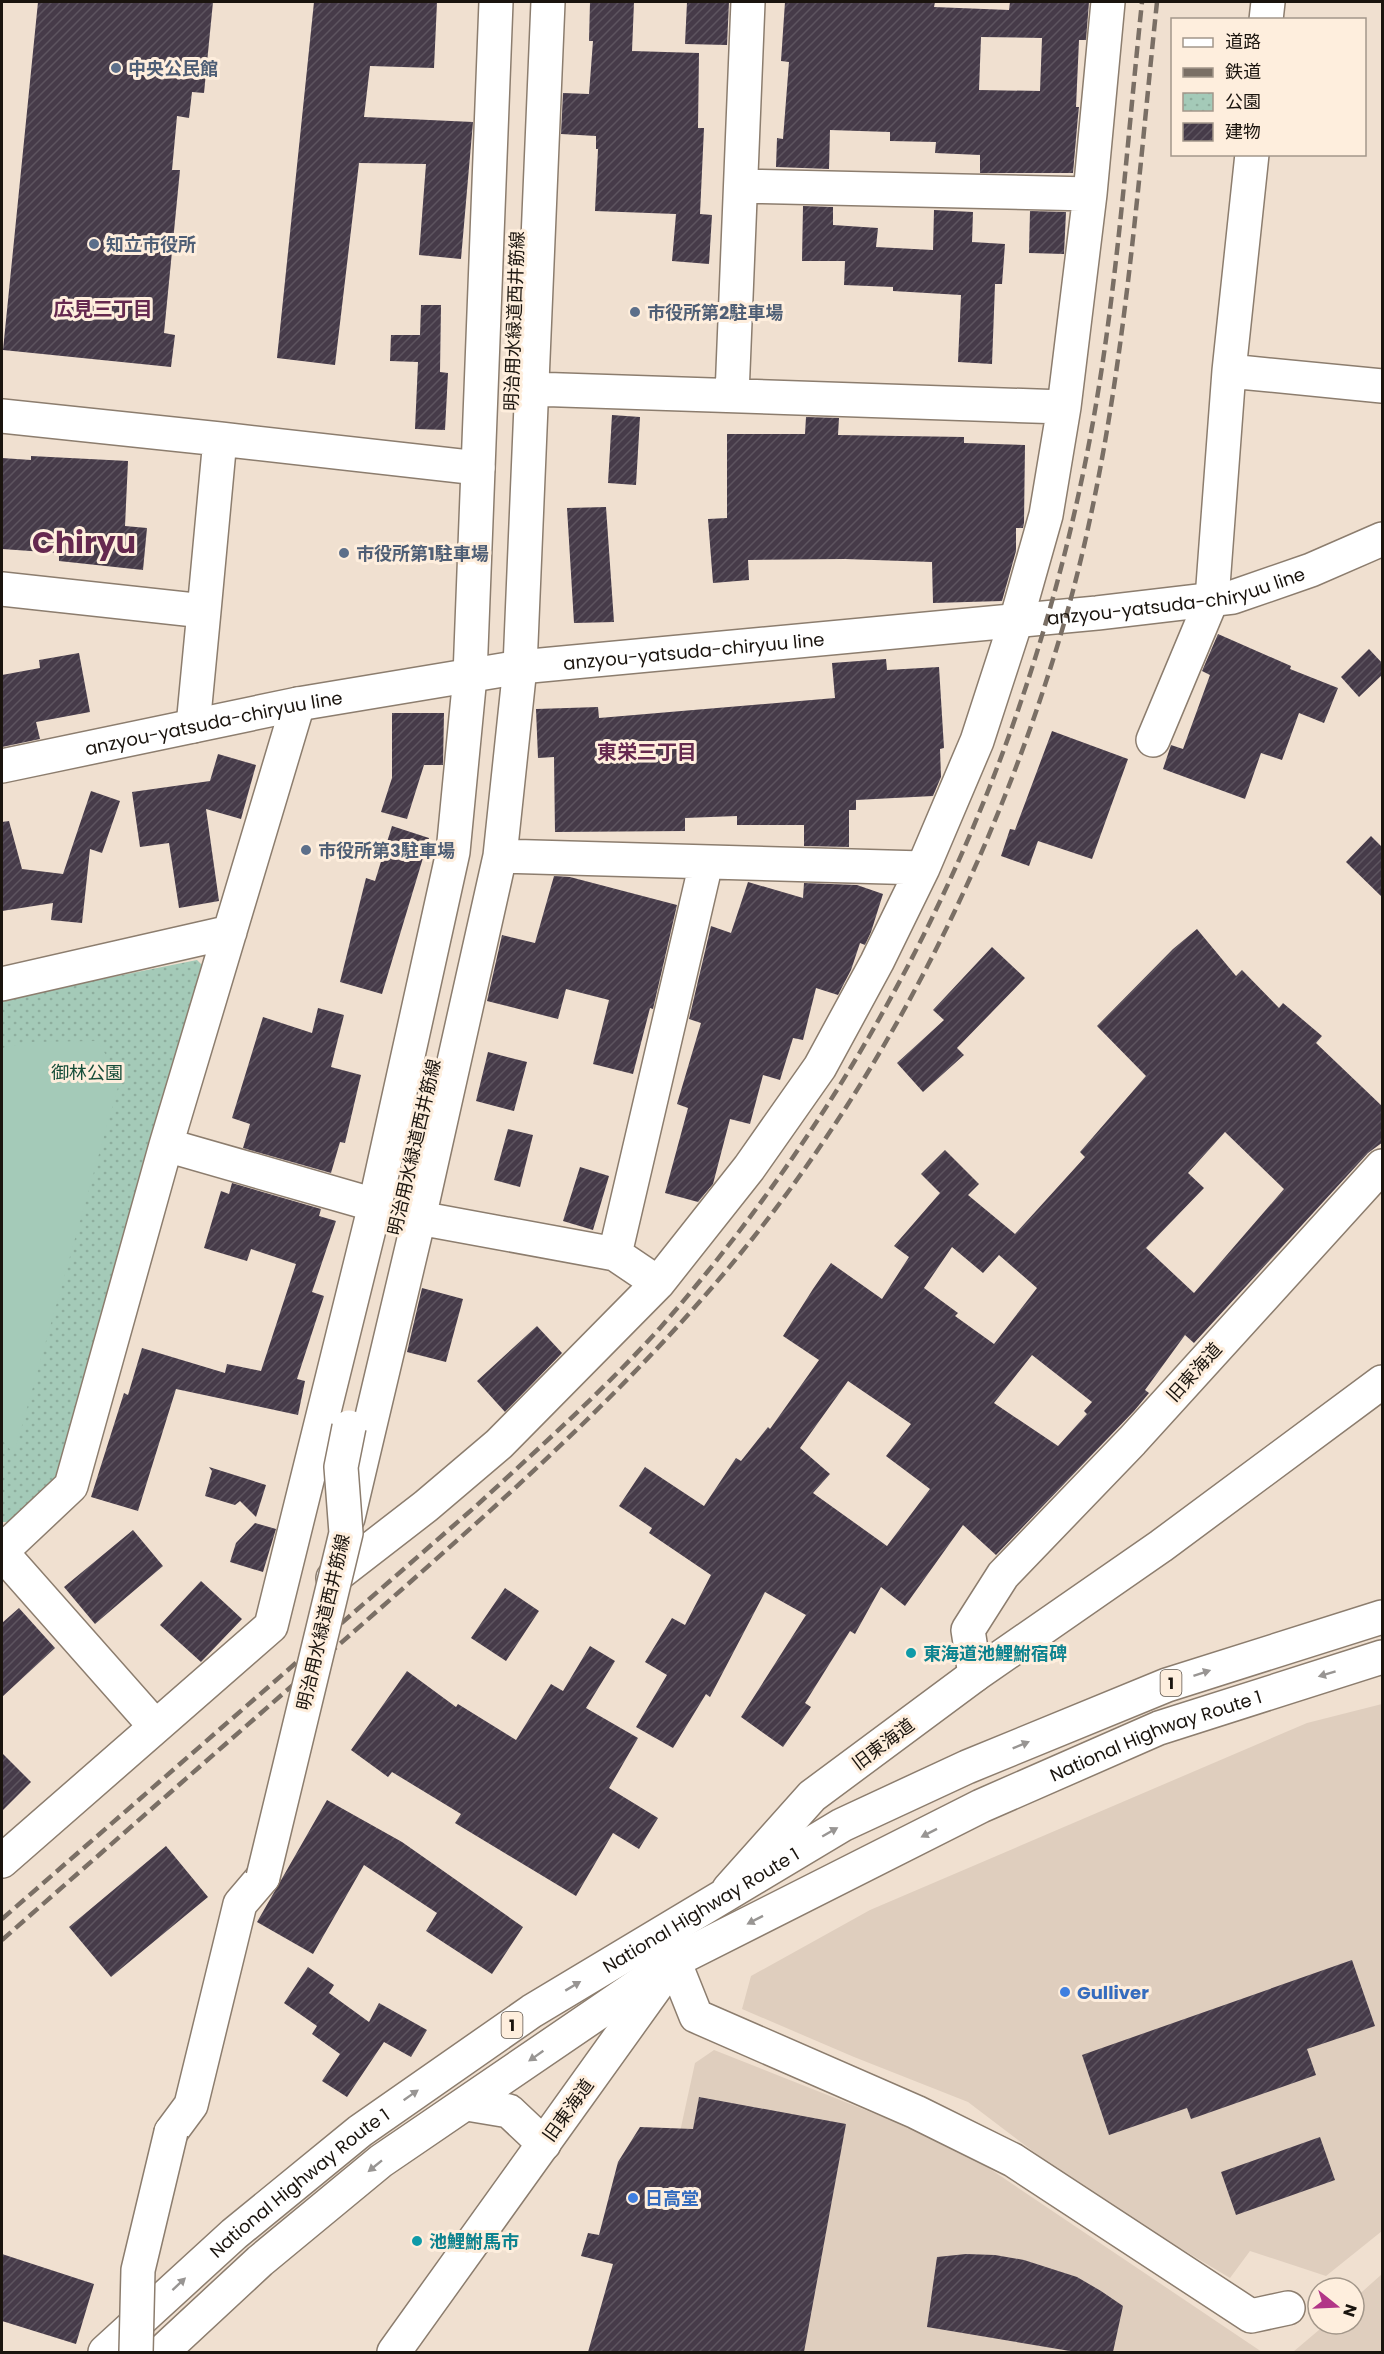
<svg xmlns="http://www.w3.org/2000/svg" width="1384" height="2354" font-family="Poppins,'Noto Sans JP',sans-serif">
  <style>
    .commercial { fill: #dfcebe }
    .park { fill: url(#park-dots) }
    .pitch { fill: #a4cab8 }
    .building { fill: url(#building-hatch); fill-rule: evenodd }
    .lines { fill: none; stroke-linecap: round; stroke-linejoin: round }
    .street-casing { stroke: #8c7d6e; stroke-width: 36 }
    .secondary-casing { stroke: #8c7d6e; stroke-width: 36 }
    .highway-casing { stroke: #8c7d6e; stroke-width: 36 }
    .street { stroke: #fff; stroke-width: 33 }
    .secondary { stroke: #fff; stroke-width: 33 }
    .highway { stroke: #fff; stroke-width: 33 }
    .rail { stroke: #7a6f65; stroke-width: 4.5; stroke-dasharray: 12 6; stroke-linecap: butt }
    .street-bridge-casing { stroke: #8c7d6e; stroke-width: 36; stroke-linecap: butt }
    .street-bridge { stroke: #fff; stroke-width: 33 }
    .oneway { fill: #989593 }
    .service-dot { fill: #5c6f8a; stroke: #feeedd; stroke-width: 2 }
    .culture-dot { fill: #0f9aa8; stroke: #feeedd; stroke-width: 2 }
    .shop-dot { fill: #3f7fe0; stroke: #feeedd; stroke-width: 2 }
    .labels { text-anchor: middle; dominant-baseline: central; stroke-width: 6; stroke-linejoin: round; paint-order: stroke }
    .shield { fill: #feeedd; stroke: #5e554c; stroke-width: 1.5 }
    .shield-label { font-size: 16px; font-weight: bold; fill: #1a140e }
    .service-label { font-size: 18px; font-weight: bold; fill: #4e5e75; stroke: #feeedd; text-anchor: start }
    .street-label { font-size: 18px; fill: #1a140e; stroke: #feeedd }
    .park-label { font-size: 18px; fill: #154c38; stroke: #feeedd }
    .culture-label { font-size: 18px; font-weight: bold; fill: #0d838f; stroke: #feeedd; text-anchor: start }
    .shop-label { font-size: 18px; font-weight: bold; fill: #366cbe; stroke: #feeedd; text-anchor: start }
    .neighbourhood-label { font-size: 20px; font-weight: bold; fill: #65284f; stroke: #feeedd }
    .town-label { font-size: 30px; font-weight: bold; fill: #65284f; stroke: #feeedd }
  </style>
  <defs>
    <pattern id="park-dots" width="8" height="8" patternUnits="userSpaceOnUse" patternTransform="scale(1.5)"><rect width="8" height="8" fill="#a4cab8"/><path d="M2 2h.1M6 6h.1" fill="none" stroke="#8dad9d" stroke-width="1.8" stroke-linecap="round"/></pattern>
    <pattern id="building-hatch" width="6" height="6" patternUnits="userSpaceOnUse" patternTransform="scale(1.5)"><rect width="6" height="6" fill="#463b49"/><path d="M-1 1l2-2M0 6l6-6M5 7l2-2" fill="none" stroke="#5d545f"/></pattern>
  </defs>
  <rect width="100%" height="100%" fill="#f0e0d0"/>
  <path class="commercial" d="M1382 1704V2231L1326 2276 1250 2251 1230 2278 1088 2193 968 2102 854 2057 742 2009 751 1976 870 1910 1307 1723Z
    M714 2050 956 2146 1262 2352H632L695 2063Z
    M1382 2274V2352H1293L1326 2324H1354V2299Z"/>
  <path class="park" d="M197 960 204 967 65 1481 9 1522H2V999Z"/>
  <path class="pitch" d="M98 1041 120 1080 14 1454 2 1440V1048L32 1042Z"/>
  <path class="building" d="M38 2H213L204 93 192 92 189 118 177 116 172 170H180L164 333 175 335 171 367 3 350Z
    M314 2H437L434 68 370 66 364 117 473 122 461 259 419 255 426 164 359 163 335 365 277 358Z
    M590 2H634L632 51 699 53 698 128H704L700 214 712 215 709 264 672 261 676 214 595 211 598 149H596V136L561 134 563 93 589 94 593 41H589Z
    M687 2H729L727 45 685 44Z
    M785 2H935L934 7 1009 10 1010 2H1089L1086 40H1079L1076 107H1079L1078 116 1073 173H980V155L935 153 936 142 890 141V132L830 130 829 169 776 167 777 138 783 139 789 62 781 61ZM981 37 1042 38 1040 91 979 90Z
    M803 206 833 207V225L878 228 876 247 933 250 934 210 973 212 972 242 1005 244 1002 284H995L992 364 958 362 961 295 893 291V287L844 285 845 261H802Z
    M1030 211 1066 212 1064 254 1029 253Z
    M421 305H441L440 372 448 373 445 430 415 429 418 362 390 361 391 335H420Z
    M612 415 640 417 636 485 608 483Z
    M806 417 839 418 838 435 964 437V443L1025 445 1024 523 1023 528H1016V551L1002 601 933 603 932 562 845 559 748 560 749 580 713 583 708 519 727 518V434H805Z
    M31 456 128 461 125 526 147 528 143 570 59 561V553L2 549V458L31 460Z
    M606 507 614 622 574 623 567 508Z
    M1218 634 1291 666 1290 669 1338 688 1324 723 1299 713 1282 760 1261 753 1245 799 1163 769 1171 745 1183 749 1210 675 1202 671Z
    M1369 649 1383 664V674L1359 697 1341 677Z
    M79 653 90 712 36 722 40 739 2 747V675L40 668 39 660Z
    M886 659 887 670 939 667 944 748 940 749 941 777 933 796 856 800V810H849V847L804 846V825H737V816L685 818V831L555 832 554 757 538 758 536 709 598 707 599 718 835 698 832 663Z
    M392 713H444L443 765H424L407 819 381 812 392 778Z
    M1052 731 1128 759 1092 859 1038 841 1029 866 1001 856 1010 829 1015 830Z
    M218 754 256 765 241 819 206 809 219 901 179 908 169 843 140 847 132 792 210 781Z
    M91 791 120 801 102 853 90 849 82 923 51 920 53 903 2 911V822L9 821 22 869 63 874Z
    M392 826 429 838 382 994 340 982 366 878 375 881Z
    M1371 836 1383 848V898L1346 862Z
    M554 876 570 877 677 905 653 1009 650 1008 633 1074 593 1064 609 1000 566 989 558 1019 487 1001 502 935 535 943Z
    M748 882 803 898 804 883 857 885 883 894 871 932 865 945 860 943 851 970 838 995 816 988 803 1040 793 1038 780 1080 763 1075 750 1124 730 1119 713 1184 698 1202 665 1193 688 1108 677 1104 701 1023 689 1019 711 926 731 933Z
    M1197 929 1236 976 1242 970 1279 1008 1283 1003 1322 1036 1316 1043 1383 1107V1142L1368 1153 1194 1343 1185 1335 1145 1390 1149 1393 1134 1411 996 1555 963 1525 905 1606 881 1587 855 1634 850 1631 805 1703 811 1707 783 1747 741 1717 806 1615 765 1592 710 1697 706 1694 673 1748 636 1727 667 1675 645 1662 672 1618 685 1625 711 1575 649 1533 652 1528 619 1506 645 1467 704 1506 736 1458 741 1461 768 1427 770 1429 819 1360 783 1336 813 1289 831 1263 882 1299 909 1257 894 1246 940 1193 921 1174 945 1150 979 1184 968 1195 1015 1234 1085 1157 1080 1152 1146 1076 1097 1026 1173 949ZM1225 1132 1284 1189 1194 1293 1146 1248 1204 1188 1188 1173ZM952 1247 983 1273 999 1255 1037 1288 994 1344 955 1316 958 1313 924 1288ZM1032 1355 1092 1402 1084 1411 1087 1414 1058 1446 994 1403ZM848 1381 911 1424 886 1456 930 1489 887 1546 813 1493 830 1474 800 1448Z
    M992 947 1025 978 957 1048 964 1055 923 1092 897 1063 944 1020 933 1010Z
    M318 1008 344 1015 331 1067 361 1075 345 1143 340 1142 331 1173 243 1148 250 1124 232 1118 263 1017 312 1033Z
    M488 1052 527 1062 514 1111 476 1101Z
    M508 1129 533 1135 520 1187 494 1180Z
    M580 1167 609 1176 593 1230 563 1221Z
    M232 1183 321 1209 319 1216 336 1221 312 1292 324 1296 297 1379 305 1381 298 1415 176 1389 138 1511 91 1497 124 1393 128 1395 142 1348 225 1373 227 1364 261 1371 296 1264 251 1249 247 1261 204 1248 221 1191 229 1194Z
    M422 1288 463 1299 446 1362 407 1352Z
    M537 1326 562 1353 505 1412 477 1381Z
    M209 1467 266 1485 256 1517 240 1501 235 1505 205 1496 212 1471Z
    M255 1523 276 1529 263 1572 230 1562 236 1543Z
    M133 1530 163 1566 95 1624 64 1587Z
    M201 1581 242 1619 201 1662 160 1625Z
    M505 1588 539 1611 506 1661 471 1638Z
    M19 1608 55 1648 2 1697V1623Z
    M590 1646 615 1661 586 1708 638 1738 609 1788 658 1818 639 1849 613 1833 576 1896 455 1823 461 1814 392 1772 388 1777 351 1750 407 1671 456 1707 458 1704 516 1740 551 1684 563 1691Z
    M2 1753 31 1782 2 1811Z
    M327 1800 402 1842 523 1927 492 1974 426 1931 437 1913 364 1865 313 1954 257 1922Z
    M166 1846 208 1897 111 1977 69 1927Z
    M1352 1960 1375 2026 1307 2049 1316 2075 1191 2119 1187 2108 1109 2135 1082 2055Z
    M308 1967 334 1985 329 1993 369 2022 379 2003 427 2030 411 2057 384 2042 347 2097 322 2081 340 2054 312 2034 317 2026 284 2003Z
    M699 2097 846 2124 804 2352H588L613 2264 581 2256 588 2233 599 2235 618 2162 640 2127 693 2129Z
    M1320 2137 1335 2180 1236 2215 1221 2172Z
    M2 2254 94 2284 76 2344 2 2321Z
    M966 2254 995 2255 1024 2260 1077 2277 1101 2291 1123 2306 1113 2352H1076L927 2327 937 2257Z"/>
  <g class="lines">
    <defs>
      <path id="street" d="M1266 20 1268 2
        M741 186 1090 194
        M1229 371 1382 386
        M532 389 1064 407
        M732 395 748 2
        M2 416 220 439
        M2 589 204 611 193 726
        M204 611 220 439 478 468
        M1153 740 1212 599 1229 371 1252 154
        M500 856 923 868
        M2 984 230 932
        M166 1145 375 1205
        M419 1218 615 1254
        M658 1283 615 1254 706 863
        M348 1518 419 1218 500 856 520 667 548 2
        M2 1551 71 1486 166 1145 298 704
        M2 1553 155 1726
        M333 1578 426 1506 499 1444 658 1283 749 1168 820 1067 877 962 923 868 977 741 1016 621 1046 515 1064 407 1090 194 1108 2
        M674 1961 696 2016 916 2112 1013 2160 1251 2316 1288 2308
        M467 2104 509 2111 544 2144
        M171 2132 191 2105 240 1904 263 1877"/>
      <g id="secondary">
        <path id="s1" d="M2 766 298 704 520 667 1097 613 1233 597 1311 570 1382 539"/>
        <path d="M975 1675 968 1630 1003 1575 1132 1441 1382 1166"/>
        <path d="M2 1861 271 1626 375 1205 453 852 470 676 496 2"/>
        <path d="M729 1889 812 1796 975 1675 1161 1546 1382 1382"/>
        <path d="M394 2352 673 1963"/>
      </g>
      <g id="highway">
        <path id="s2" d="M105 2352 234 2234 360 2131 532 2011 842 1825 967 1767 1167 1685 1382 1617"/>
        <path id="s3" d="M162 2352 260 2261 381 2161 674 1961 981 1806 1159 1728 1382 1657"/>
      </g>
    </defs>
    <use href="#street" class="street-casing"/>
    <use href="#secondary" class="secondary-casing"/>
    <use href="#highway" class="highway-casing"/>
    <use href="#street" class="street"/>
    <use href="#secondary" class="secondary"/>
    <use href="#highway" class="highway"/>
    <path class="rail" d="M2 1919 476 1506C539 1448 603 1391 660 1328 871 1088 1015 795 1081 483 1115 325 1125 162 1142 2
      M2 1940C126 1831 251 1722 375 1613 523 1483 671 1352 788 1192 913 1021 1006 824 1065 620 1122 419 1135 209 1157 2"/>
    <defs>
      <path id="street-bridge" d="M263 1877 346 1533 341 1467 349 1427
        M136 2352 138 2270 171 2132"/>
    </defs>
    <use href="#street-bridge" class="street-bridge-casing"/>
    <use href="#street-bridge" class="street-bridge"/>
  </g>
  <defs><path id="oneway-solid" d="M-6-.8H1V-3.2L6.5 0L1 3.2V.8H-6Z" transform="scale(1.5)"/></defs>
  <g class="oneway">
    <use href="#oneway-solid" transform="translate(1202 1673) rotate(-18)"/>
    <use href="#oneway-solid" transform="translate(1327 1674) rotate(163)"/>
    <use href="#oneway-solid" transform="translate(1021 1745) rotate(-22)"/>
    <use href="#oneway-solid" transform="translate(830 1832) rotate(-30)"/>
    <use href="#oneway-solid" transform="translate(929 1833) rotate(153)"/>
    <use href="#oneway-solid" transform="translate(755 1920) rotate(153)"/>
    <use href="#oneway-solid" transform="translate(573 1986) rotate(-31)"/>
    <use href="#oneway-solid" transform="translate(536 2056) rotate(145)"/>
    <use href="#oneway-solid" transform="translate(411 2095) rotate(-35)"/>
    <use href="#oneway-solid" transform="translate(375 2166) rotate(141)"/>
    <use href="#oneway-solid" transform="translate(179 2284) rotate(-43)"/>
  </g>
  <g class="service-dot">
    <circle cx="116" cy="68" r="6"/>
    <circle cx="94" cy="244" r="6"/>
    <circle cx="635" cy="312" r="6"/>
    <circle cx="344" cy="553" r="6"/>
    <circle cx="306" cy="850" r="6"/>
  </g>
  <g class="culture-dot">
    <circle cx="911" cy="1653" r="6"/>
    <circle cx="417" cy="2241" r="6"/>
  </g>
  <g class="shop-dot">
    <circle cx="1065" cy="1992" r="6"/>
    <circle cx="633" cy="2198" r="6"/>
  </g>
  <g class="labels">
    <g class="shield">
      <rect x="1160.5" y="1670" width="21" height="26" rx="4.5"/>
      <rect x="501.5" y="2012" width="21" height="26" rx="4.5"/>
    </g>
    <g class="shield-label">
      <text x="1171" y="1683">1</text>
      <text x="512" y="2025">1</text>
    </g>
    <g class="service-label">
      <text x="128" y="68">中央公民館</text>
      <text x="106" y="244">知立市役所</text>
      <text x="647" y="312">市役所第2駐車場</text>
      <text x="356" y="553">市役所第1駐車場</text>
      <text x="318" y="850">市役所第3駐車場</text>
    </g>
    <g class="street-label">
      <text transform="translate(514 321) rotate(-88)">明治用水緑道西井筋線</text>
      <text stroke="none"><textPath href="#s1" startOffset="1188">anzyou-yatsuda-chiryuu line</textPath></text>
      <text stroke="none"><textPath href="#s1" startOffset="702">anzyou-yatsuda-chiryuu line</textPath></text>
      <text stroke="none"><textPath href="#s1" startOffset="216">anzyou-yatsuda-chiryuu line</textPath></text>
      <text transform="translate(414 1147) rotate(-77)">明治用水緑道西井筋線</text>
      <text transform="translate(1194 1372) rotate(-48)">旧東海道</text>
      <text transform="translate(323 1622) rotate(-77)">明治用水緑道西井筋線</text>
      <text stroke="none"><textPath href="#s3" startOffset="1178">National Highway Route 1</textPath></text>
      <text transform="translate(883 1744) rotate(-37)">旧東海道</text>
      <text stroke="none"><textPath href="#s2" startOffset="744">National Highway Route 1</textPath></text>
      <text transform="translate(568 2110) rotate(-54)">旧東海道</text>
      <text stroke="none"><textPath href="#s2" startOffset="258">National Highway Route 1</textPath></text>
    </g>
    <g class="park-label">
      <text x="87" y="1072">御林公園</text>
    </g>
    <g class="culture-label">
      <text x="923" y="1653">東海道池鯉鮒宿碑</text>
      <text x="429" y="2241">池鯉鮒馬市</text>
    </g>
    <g class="shop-label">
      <text x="1077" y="1992">Gulliver</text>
      <text x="645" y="2198">日高堂</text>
    </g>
    <g class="neighbourhood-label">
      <text x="103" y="309">広見三丁目</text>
      <text x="647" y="752">東栄三丁目</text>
    </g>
    <g class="town-label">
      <text x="84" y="542">Chiryu</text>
    </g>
  </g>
  <rect width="1384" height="2354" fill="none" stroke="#1a140e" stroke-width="6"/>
  <rect x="1171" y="18" width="195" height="138" fill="#feeedd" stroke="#a3978a" stroke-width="1.5"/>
  <rect x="1183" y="38" width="30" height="9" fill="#ffffff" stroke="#a3978a" stroke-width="1.5"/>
  <text x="1225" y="48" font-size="18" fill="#1a140e">道路</text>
  <rect x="1183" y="68" width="30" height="9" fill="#7a6f65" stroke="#a3978a" stroke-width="1.5"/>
  <text x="1225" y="78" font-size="18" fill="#1a140e">鉄道</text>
  <rect x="1183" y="93" width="30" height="18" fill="url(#park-dots)" stroke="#a3978a" stroke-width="1.5"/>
  <text x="1225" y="108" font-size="18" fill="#1a140e">公園</text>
  <rect x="1183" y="123" width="30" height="18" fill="url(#building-hatch)" stroke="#a3978a" stroke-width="1.5"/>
  <text x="1225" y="138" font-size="18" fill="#1a140e">建物</text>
  <g transform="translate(1336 2306) rotate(108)"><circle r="28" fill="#feeedd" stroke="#a3978a" stroke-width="1.5"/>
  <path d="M0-4.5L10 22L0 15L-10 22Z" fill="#b13687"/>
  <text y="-9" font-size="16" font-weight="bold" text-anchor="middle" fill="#1a140e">N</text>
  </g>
</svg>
